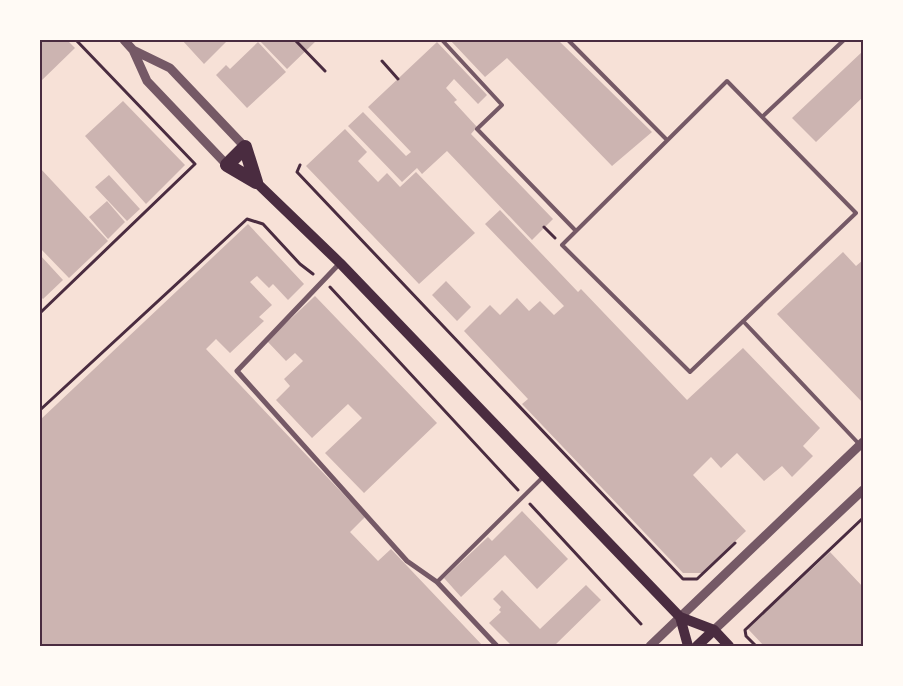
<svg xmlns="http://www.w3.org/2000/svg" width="903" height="686" font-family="'Roboto Condensed',sans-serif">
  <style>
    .building { fill: #ccb4b1 }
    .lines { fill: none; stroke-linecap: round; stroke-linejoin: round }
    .path { stroke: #4a2c40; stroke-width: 3 }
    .service { stroke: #755966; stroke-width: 4 }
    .minor { stroke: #755966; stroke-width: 5 }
    .tertiary { stroke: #755966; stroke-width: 9 }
    .secondary { stroke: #4a2c40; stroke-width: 10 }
    .trunk { stroke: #4a2c40; stroke-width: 14 }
    .neatline { fill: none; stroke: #4a2c40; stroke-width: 2 }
  </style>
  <rect width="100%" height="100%" fill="#f7e1d7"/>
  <path class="building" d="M40 40H67L75 48 40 82Z
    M182 40H228L204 64Z
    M259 40H317L287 69Z
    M450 40H558L652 132 612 166 507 58 485 77Z
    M258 42 286 72 247 108 216 75 226 65 230 69Z
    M437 42 487 95 478 104 454 79 446 88 457 100 454 102 477 127 471 134 553 219 532 240 447 151 422 174 417 168 402 182 348 126 363 112 406 156 411 152 368 107Z
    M863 51V97L816 142 792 118Z
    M123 101 185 165 146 204 85 136Z
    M345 129 367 152 358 161 378 182 387 173 400 187 416 172 475 233 419 284 306 166Z
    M40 168 108 241 69 278 40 248Z
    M109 175 140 209 127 221 95 187Z
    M107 201 125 222 108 239 89 217Z
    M500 210 578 292 581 289 687 400 743 348 820 428 803 446 813 456 792 477 782 466 764 481 737 453 721 468 711 457 693 475 746 531 702 573H683L522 404 528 399 464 331 490 305 500 315 517 298 529 311 540 301 554 315 564 306 485 224Z
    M248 224 304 284 288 300 273 284 269 288 257 276 250 282 272 305 259 317 264 321 230 353 216 339 206 349 365 517 350 532 378 561 391 549 483 646H40V420Z
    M843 252 856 266 863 260V403L777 314Z
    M40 255 63 280 43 299 40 296Z
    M446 281 471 307 457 321 432 295Z
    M315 296 437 423 364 493 325 453 362 418 348 404 312 438 276 400 290 386 284 379 303 361 295 353 286 361 267 341Z
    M522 511 568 559 537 589 505 555 461 597 444 578 488 537 492 541Z
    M830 552 863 587V646H764L748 629Z
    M586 585 601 600 554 646H512L489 623 501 612 499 610 501 607 493 599 502 590 540 629Z"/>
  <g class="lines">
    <path class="path" d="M295 40 325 71
      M382 61 398 79
      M300 165 297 172 683 579H697L735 543
      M544 227 555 238
      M330 287 518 490
      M40 313 195 164 76 40
      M40 410 247 219 263 224 300 264 313 274
      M530 504 641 624
      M756 646 746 636 745 630 863 518"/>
    <path class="service" d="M442 40 502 105 477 129 576 231
      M568 40 667 140
      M727 81 856 213 690 372 562 245Z
      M762 117 844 40
      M743 321 860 445
      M437 582 544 476"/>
    <path class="minor" d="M340 263 237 371 407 561 437 582 497 646"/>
    <path class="tertiary" d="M124 40 133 50 147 81 227 165
      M133 50 170 68 245 147
      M714 630 863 490
      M650 646 863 442"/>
    <path class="secondary" d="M256 182 340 263 680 617 714 630 729 646
      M680 617 688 646
      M697 646 714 630"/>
    <path class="trunk" d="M245 147 256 182 227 165Z"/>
  </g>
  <rect width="903" height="686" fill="none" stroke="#fffaf5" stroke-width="82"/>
  <rect x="41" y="41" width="821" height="604" class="neatline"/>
</svg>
